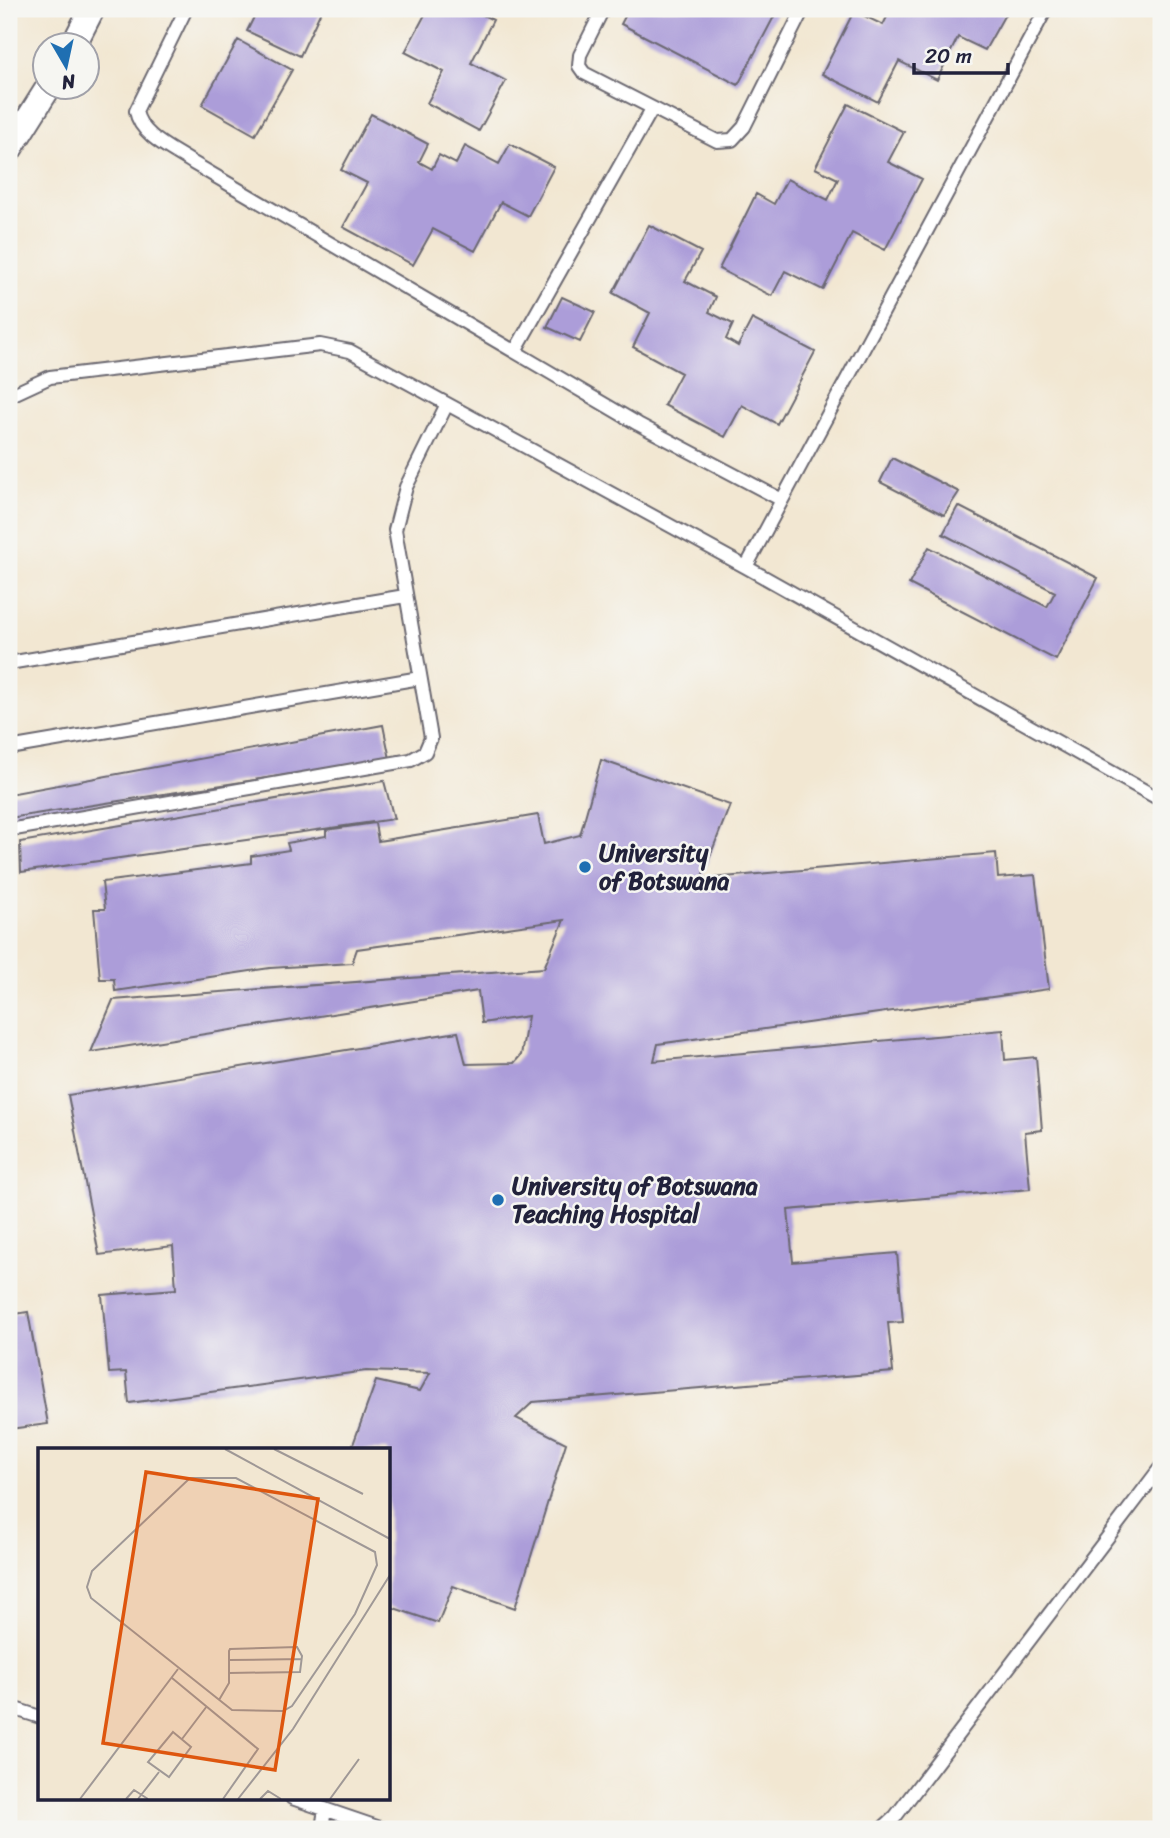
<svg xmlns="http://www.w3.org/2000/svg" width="1170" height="1838" font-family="Sriracha,sans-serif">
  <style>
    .building { fill: #ac9dd9 }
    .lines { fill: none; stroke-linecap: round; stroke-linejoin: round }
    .service-casing { stroke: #6b6770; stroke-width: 16 }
    .minor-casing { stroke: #6b6770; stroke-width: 28 }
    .service { stroke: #fff; stroke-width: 12 }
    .minor { stroke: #fff; stroke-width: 24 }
    .poi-dot { fill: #1f6fb2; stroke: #f6f6f2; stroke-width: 2.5 }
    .labels { text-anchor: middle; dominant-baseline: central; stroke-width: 5; stroke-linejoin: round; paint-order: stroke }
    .poi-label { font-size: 24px; font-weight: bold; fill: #22223b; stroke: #f6f6f2; text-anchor: start }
    .inset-road { fill: none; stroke: #9f9896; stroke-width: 2 }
    .view { fill: #de560e; fill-opacity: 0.15; stroke: #de560e; stroke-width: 3.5 }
    .inset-edge { fill: none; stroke: #22223b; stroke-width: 3.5 }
  </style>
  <rect width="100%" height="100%" fill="#f6f6f2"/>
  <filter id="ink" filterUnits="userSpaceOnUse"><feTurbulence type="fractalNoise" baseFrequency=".0143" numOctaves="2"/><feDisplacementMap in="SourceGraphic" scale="14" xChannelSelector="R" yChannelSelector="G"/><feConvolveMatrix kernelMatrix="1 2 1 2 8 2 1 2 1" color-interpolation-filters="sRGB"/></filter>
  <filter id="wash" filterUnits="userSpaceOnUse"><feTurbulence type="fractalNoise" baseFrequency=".00686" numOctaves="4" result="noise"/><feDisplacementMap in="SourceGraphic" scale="28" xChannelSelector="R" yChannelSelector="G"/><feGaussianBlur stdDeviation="1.57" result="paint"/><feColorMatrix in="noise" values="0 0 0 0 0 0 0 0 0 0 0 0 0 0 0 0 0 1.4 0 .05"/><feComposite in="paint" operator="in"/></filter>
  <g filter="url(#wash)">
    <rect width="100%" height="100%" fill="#f2e7d2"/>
    <g id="blocks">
      <path class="building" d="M258 9H322L300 56 247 31Z
        M428 9H471L493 20 471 63 506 81 479 131 427 103 444 72 405 52Z
        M629 9H778L738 85 621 24Z
        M891 9H1008L985 50 958 37 937 80 899 61 878 102 822 74 854 11 883 25Z
        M238 40 292 70 255 135 202 105Z
        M848 104 904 132 888 162 922 179 885 250 852 233 823 290 785 271 772 296 719 269 756 194 774 204 787 179 828 200 838 179 815 168Z
        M371 114 428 144 419 162 432 169 439 155 456 164 465 146 499 164 510 144 554 167 528 216 501 202 475 251 433 229 413 265 343 227 367 183 341 170Z
        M649 225 701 252 685 281 716 297 709 312 733 324 726 339 738 346 752 319 815 352 777 424 742 405 725 437 664 405 681 373 633 347 650 313 613 293Z
        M562 297 595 312 580 342 547 327Z
        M892 458 959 492 944 515 880 482Z
        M958 506 1098 578 1056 660 909 584 929 547 1047 607 1055 592 943 534Z
        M383 725 390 759 9 818V794Z
        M601 760 730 805 701 879 996 853 998 878 1035 875 1049 989 658 1044 654 1061 1003 1030 1005 1060 1036 1057 1042 1130 1025 1132 1030 1189 788 1210 793 1262 897 1253 903 1322 888 1323 893 1372 533 1402 516 1418 566 1443 515 1608 453 1586 438 1623 388 1606V1450H351L376 1381 420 1391 430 1373 366 1371 129 1403 126 1372 109 1373 102 1295 176 1289 173 1246 99 1255 68 1095 458 1032 466 1064 514 1063 521 1055 528 1016 482 1023 478 991 91 1052 113 1000 544 968 564 920 357 949 352 963 270 968 115 991 114 979H100L94 909H105L102 882 251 863V856L289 850 287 843 326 836V830L375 823 378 841 538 815 544 844 580 835Z
        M384 781 394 819 21 872 20 842Z
        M28 1312 48 1424 9 1429V1315Z"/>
    </g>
  </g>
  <g filter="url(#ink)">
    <use href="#blocks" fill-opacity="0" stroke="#6b6770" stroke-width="2"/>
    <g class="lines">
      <defs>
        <path id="service" d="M186 9 136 111C140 136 174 150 193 163L638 424 782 500
          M603 9 580 55 579 66 584 73 717 141 732 140 744 127 803 9
          M515 351 652 109
          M9 396 50 377 320 345 350 351 746 567 1161 800
          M746 567 1046 9
          M9 663 405 596
          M9 748 420 678
          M9 830 411 760 425 752 431 738 395 530 406 487 447 404
          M9 1707 40 1717
          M292 1798 383 1829
          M322 1829 325 1809
          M882 1829 895 1817 1161 1467"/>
        <path id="minor" d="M73 46 92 9
          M9 150 48 88"/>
      </defs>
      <use href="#service" class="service-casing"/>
      <use href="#minor" class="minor-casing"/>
      <use href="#service" class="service"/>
      <use href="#minor" class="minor"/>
    </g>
  </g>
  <g class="poi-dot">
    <circle cx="585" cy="867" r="7"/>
    <circle cx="498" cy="1200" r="7"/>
  </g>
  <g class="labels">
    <g class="poi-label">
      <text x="599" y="853">University<tspan x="599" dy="28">of Botswana</tspan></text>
      <text x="512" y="1186">University of Botswana<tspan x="512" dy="28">Teaching Hospital</tspan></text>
    </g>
  </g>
  <g transform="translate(38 1448)">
    <rect width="352" height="352" fill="#f2e7d2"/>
    <path class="inset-road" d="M187 1 352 91M236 1 325 46M152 30H198L337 104 339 117 317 166 254 258 245 263 194 262 53 150 49 139 54 123ZM191 212 264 211M134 230 220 301 185 351M181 252 191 235V203L192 201 259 199 264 208 262 224 191 225M135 284 153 299 131 329 110 314ZM144 291 169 258M42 351 140 221M88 351 96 342 110 351M100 351 121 324M200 351 255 281 352 127M222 351 230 343 243 351M292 351 321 311"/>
    <path class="view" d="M108 24 280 51 237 322 65 295Z"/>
    <rect width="352" height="352" class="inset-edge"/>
  </g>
  <rect width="1170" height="1838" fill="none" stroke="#f6f6f2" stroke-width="35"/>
  <g transform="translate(66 66) rotate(171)"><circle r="33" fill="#f6f6f2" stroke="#a1a1a9" stroke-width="2"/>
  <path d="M0-5L12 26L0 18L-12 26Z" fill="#1f6fb2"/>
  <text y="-10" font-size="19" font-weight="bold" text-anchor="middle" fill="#22223b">N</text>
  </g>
  <path d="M914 63v10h94v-10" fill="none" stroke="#22223b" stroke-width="3.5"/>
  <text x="925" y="63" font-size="21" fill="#22223b" stroke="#f6f6f2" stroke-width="5" paint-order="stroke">20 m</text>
</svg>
